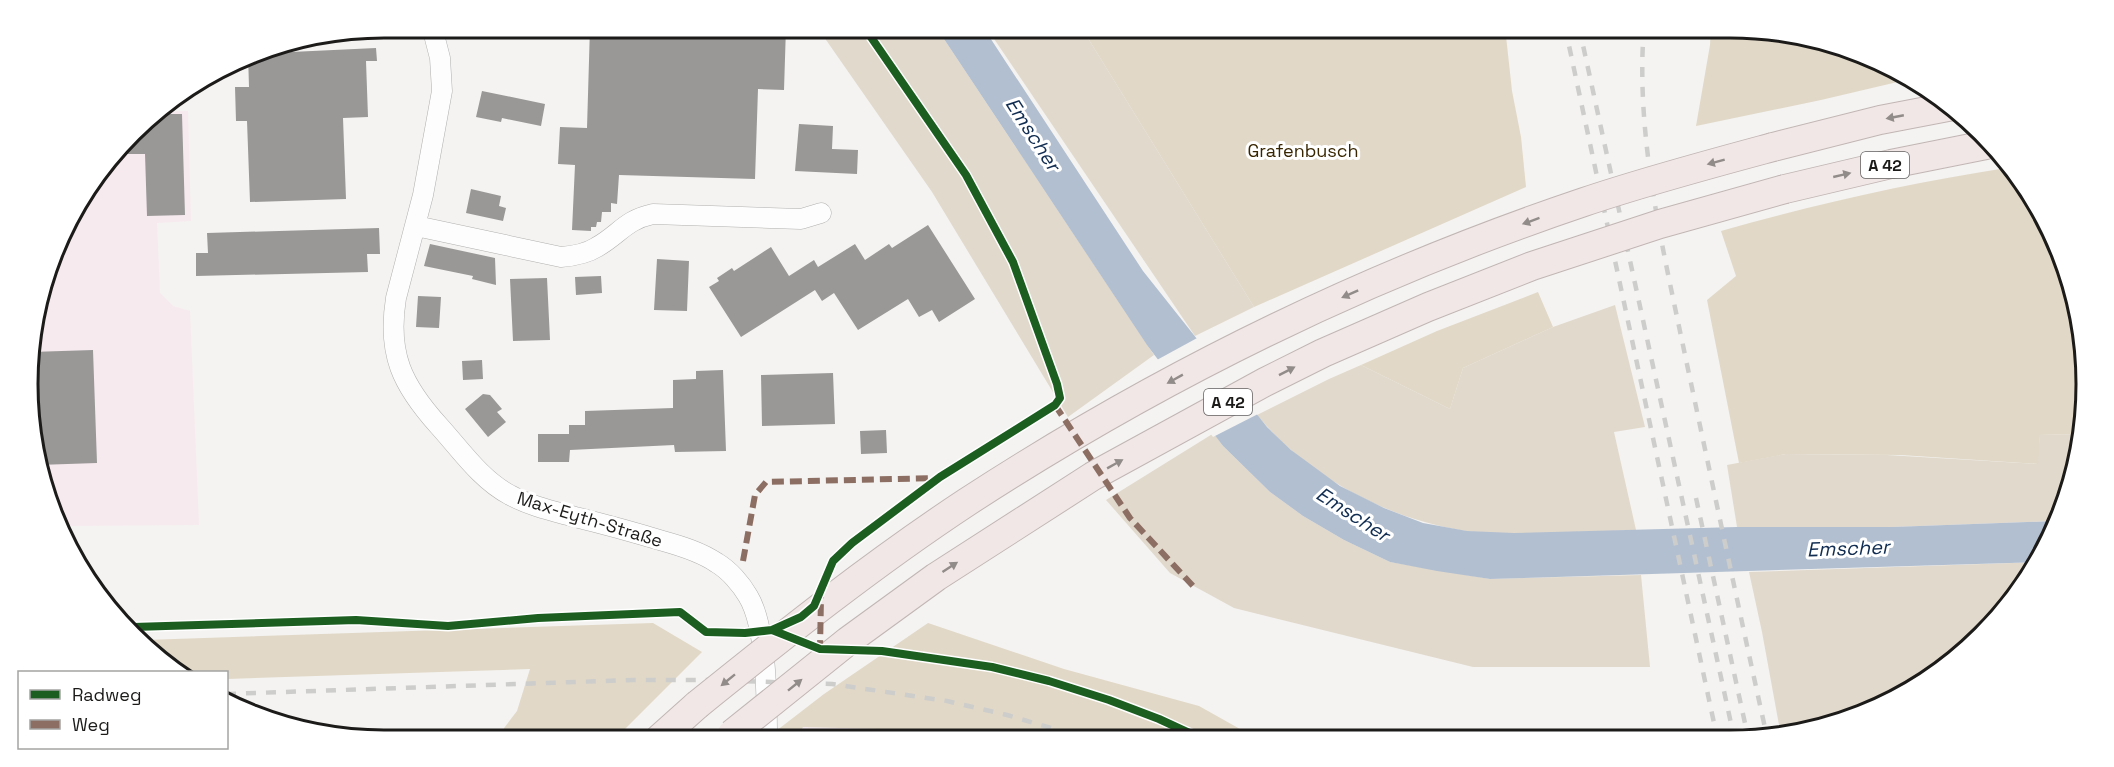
<svg xmlns="http://www.w3.org/2000/svg" width="2114" height="767" font-family="'Space Grotesk',sans-serif">
  <style>
    .industrial { fill: #f7eaef }
    .green { fill: #e1d9cc }
    .forest { fill: #e1d8c7 }
    .water { fill: #b2bfd1 }
    .pier { fill: #f4f3f1 }
    .building { fill: #999897 }
    .lines { fill: none; stroke-linecap: round; stroke-linejoin: round }
    .minor-casing { stroke: #b1b0af; stroke-width: 21 }
    .highway-casing { stroke: #c1b6b4; stroke-width: 30 }
    .minor { stroke: #fdfdfd; stroke-width: 20 }
    .highway { stroke: #f1e7e6; stroke-width: 28 }
    .rail { stroke: #cdcdcc; stroke-width: 4.5; stroke-dasharray: 10 10; stroke-linecap: butt }
    .highway-bridge-casing { stroke: #c1b6b4; stroke-width: 30; stroke-linecap: butt }
    .highway-bridge { stroke: #f1e7e6; stroke-width: 28 }
    .quiet { stroke: #8d6e63; stroke-width: 6; stroke-dasharray: 12 6; stroke-linecap: butt }
    .cycleway-casing { stroke: #fff; stroke-width: 11 }
    .cycleway { stroke: #1b5e20; stroke-width: 8 }
    .oneway { fill: #918b8a }
    .labels { text-anchor: middle; dominant-baseline: central; stroke-width: 6; stroke-linejoin: round; paint-order: stroke }
    .shield { fill: #fff; stroke: #605f5f; stroke-width: 1.5 }
    .shield-label { font-size: 16px; font-weight: bold; fill: #1c1b1a }
    .park-label { font-size: 18px; fill: #382600; stroke: #fff }
    .street-label { font-size: 18px; fill: #1c1b1a; stroke: #fff }
    .water-label { font-size: 20px; font-style: italic; fill: #112d51; stroke: #fff }
    .rim { fill: none; stroke: #1c1b1a; stroke-width: 3 }
  </style>
  <rect width="100%" height="100%" fill="#f4f3f1"/>
  <path class="industrial" d="M188 111 191 221 157 223 160 293 173 306 190 311 199 525 62 526 39 475 30 337 64 226 148 116 154 112Z
    M803 727 913 730 951 739H796Z"/>
  <path class="green" d="M817 27H936L1154 355 1068 417 932 192Z
    M986 27H1081L1254 307 1195 336Z
    M1615 305 1645 427 1614 432 1636 530C1581 532 1520 538 1466 531 1387 519 1308 477 1257 415L1329 379 1361 365 1450 409 1463 368 1553 327Z
    M1214 433 1223 446 1270 492 1303 516 1344 540 1390 562 1490 579 1641 575 1650 667H1473L1234 608 1170 573 1106 500Z
    M2078 434 2075 475 2056 521 1892 527H1737L1727 465 1786 454 1887 455 2037 464 2040 435Z
    M2039 562 1966 651 1888 703 1781 736 1762 632 1749 572Z"/>
  <path class="forest" d="M1081 27H1505L1512 91 1521 137 1526 187 1254 307Z
    M1711 27H1731L1822 39 1906 80 1821 100 1696 126 1710 45Z
    M2006 168 2039 205 2084 337 2078 434 2040 435 2038 464 1900 455 1786 454 1739 463 1707 300 1736 276 1721 231C1815 204 1910 183 2006 168Z
    M1538 292 1553 327 1463 368 1450 409 1361 365 1437 331Z
    M653 623 702 652 615 739 495 740 517 711 530 669 227 679 226 672H178L145 640Z
    M928 623 1064 669 1199 706 1256 738 951 739 913 730 803 727 796 739H776V731L824 694Z"/>
  <path class="water" d="M936 27H983L1143 271 1267 427 1291 450 1340 486 1384 508 1423 523 1467 531 1514 533 1737 527H1892L2056 521 2039 562 1490 579 1437 571 1390 562 1344 540 1303 516 1270 492 1223 446 1147 345Z"/>
  <path class="pier" d="M1199 337 1260 413 1213 437 1155 361Z"/>
  <path class="building" d="M590 27H786L784 90 758 89 755 179 619 175 617 204 611 203V212H602L601 222H597L596 227H591V231L572 230 575 165 558 164 560 127 587 128Z
    M376 48 377 61H366L368 117 343 118 346 199 250 202 247 121H236L235 87H249L248 54Z
    M482 91 545 104 541 126 502 118 501 122 476 117Z
    M173 100 169 114H182L185 215 147 216 145 154H125V146L148 116Z
    M799 124 833 126 832 149 858 150 857 174 795 171Z
    M471 189 501 196 499 206 506 208 503 221 466 213Z
    M928 225 975 299 939 322 932 310 919 317 908 299 858 330 834 293 822 301 815 290 741 337 709 287 719 281 717 278 732 268 734 271 771 247 789 276 814 260 818 267 855 244 865 260 889 244 892 248Z
    M379 228 380 254H367L368 272 196 276V253H208L207 233Z
    M430 244 495 258 496 285 472 279 473 276 424 266Z
    M657 259 689 261 687 311 654 310Z
    M601 276 602 293 576 295 575 277Z
    M547 278 550 340 513 341 510 279Z
    M418 296 441 297 439 328 416 327Z
    M93 350 97 463 38 465 31 352Z
    M482 360 483 379 463 380 462 361Z
    M723 370 726 451 675 452 674 445 570 450 569 462H538V434H569V425H585V411L673 408V380L696 379V371Z
    M833 373 835 424 762 426 761 375Z
    M483 394 490 395 502 409 497 412 506 422 488 437 465 409Z
    M886 430 887 453 861 454 860 431Z"/>
  <g class="lines">
    <defs>
      <path id="minor" d="M432 27 440 58 442 91 423 195 396 298C387 354 402 385 439 426 460 449 481 480 510 495 530 506 553 511 575 517 604 524 633 532 663 541 681 546 701 552 717 563 729 570 741 584 748 596 767 627 767 702 767 739
        M416 226 561 257C574 256 586 254 597 247 620 234 625 220 653 214L801 219 821 213"/>
      <path id="highway" d="M1773 147 1880 120 1953 106
        M1785 189 1891 164 1986 145
        M659 739 697 705"/>
    </defs>
    <use href="#minor" class="minor-casing"/>
    <use href="#highway" class="highway-casing"/>
    <use href="#minor" class="minor"/>
    <use href="#highway" class="highway"/>
    <path class="rail" d="M1565 27 1717 737
      M1579 27 1734 737
      M1644 27C1635 135 1663 249 1685 355 1712 482 1739 610 1767 737
      M1696 498 1748 737
      M226 694 633 680H710L832 684 947 701 1007 715 1085 738"/>
    <defs>
      <path id="highway-bridge" d="M697 705C785 634 873 564 967 502 1159 377 1367 275 1584 202 1646 181 1710 164 1773 147
        M732 734 848 641 936 577 1093 476 1265 382 1323 353 1428 307 1532 266 1660 224 1785 189"/>
    </defs>
    <use href="#highway-bridge" class="highway-bridge-casing"/>
    <use href="#highway-bridge" class="highway-bridge"/>
    <path class="quiet" d="M1055 405 1130 518 1193 586
      M743 561 755 495 766 482 937 478
      M817 648 820 649 821 597"/>
    <defs>
      <path id="cycleway" d="M133 627 356 620 448 626 538 618 680 612 706 632 745 633 772 630 820 649 882 651 992 667 1049 681 1109 700 1159 719 1200 738
        M772 630 801 617 814 606 833 561 852 543 940 477 1055 405 1060 398 1057 384 1013 262 966 175 864 27"/>
    </defs>
    <use href="#cycleway" class="cycleway-casing"/>
    <use href="#cycleway" class="cycleway"/>
  </g>
  <defs><path id="oneway-solid" d="M-6-.8H1V-3.2L6.5 0L1 3.2V.8H-6Z" transform="scale(1.5)"/></defs>
  <g class="oneway">
    <use href="#oneway-solid" transform="translate(1895 117) rotate(169)"/>
    <use href="#oneway-solid" transform="translate(1716 162) rotate(165)"/>
    <use href="#oneway-solid" transform="translate(1842 175) rotate(-13)"/>
    <use href="#oneway-solid" transform="translate(1531 221) rotate(160)"/>
    <use href="#oneway-solid" transform="translate(1350 294) rotate(156)"/>
    <use href="#oneway-solid" transform="translate(1287 371) rotate(-27)"/>
    <use href="#oneway-solid" transform="translate(1175 379) rotate(151)"/>
    <use href="#oneway-solid" transform="translate(1115 464) rotate(-29)"/>
    <use href="#oneway-solid" transform="translate(950 567) rotate(-33)"/>
    <use href="#oneway-solid" transform="translate(728 680) rotate(141)"/>
    <use href="#oneway-solid" transform="translate(795 685) rotate(-39)"/>
  </g>
  <g class="labels">
    <g class="shield">
      <rect x="1861" y="152" width="48" height="26" rx="4.5"/>
      <rect x="1204" y="389" width="48" height="26" rx="4.5"/>
    </g>
    <g class="shield-label">
      <text x="1885" y="165">A 42</text>
      <text x="1228" y="402">A 42</text>
    </g>
    <g class="park-label">
      <text x="1303" y="150">Grafenbusch</text>
    </g>
    <g class="street-label">
      <text transform="translate(590 519) rotate(17)">Max-Eyth-Straße</text>
    </g>
    <g class="water-label">
      <text transform="translate(1033 134) rotate(57)">Emscher</text>
      <text transform="translate(1353 514) rotate(33)">Emscher</text>
      <text transform="translate(1848 548) rotate(-2)">Emscher</text>
    </g>
  </g>
  <path d="M0 0H2114V767H0ZM384 38H1730A346 346 0 0 1 2076 384V384A346 346 0 0 1 1730 730H384A346 346 0 0 1 38 384V384A346 346 0 0 1 384 38Z" fill="#fff" fill-rule="evenodd"/>
  <path class="rim" d="M384 38H1730A346 346 0 0 1 2076 384V384A346 346 0 0 1 1730 730H384A346 346 0 0 1 38 384V384A346 346 0 0 1 384 38Z"/>
  <rect x="18" y="671" width="210" height="78" fill="#ffffff" stroke="#a4a4a3" stroke-width="1.5"/>
  <rect x="30" y="690" width="30" height="9" fill="#1b5e20" stroke="#a4a4a3" stroke-width="1.5"/>
  <text x="72" y="701" font-size="18" fill="#1c1b1a">Radweg</text>
  <rect x="30" y="720" width="30" height="9" fill="#8d6e63" stroke="#a4a4a3" stroke-width="1.5"/>
  <text x="72" y="731" font-size="18" fill="#1c1b1a">Weg</text>
</svg>
